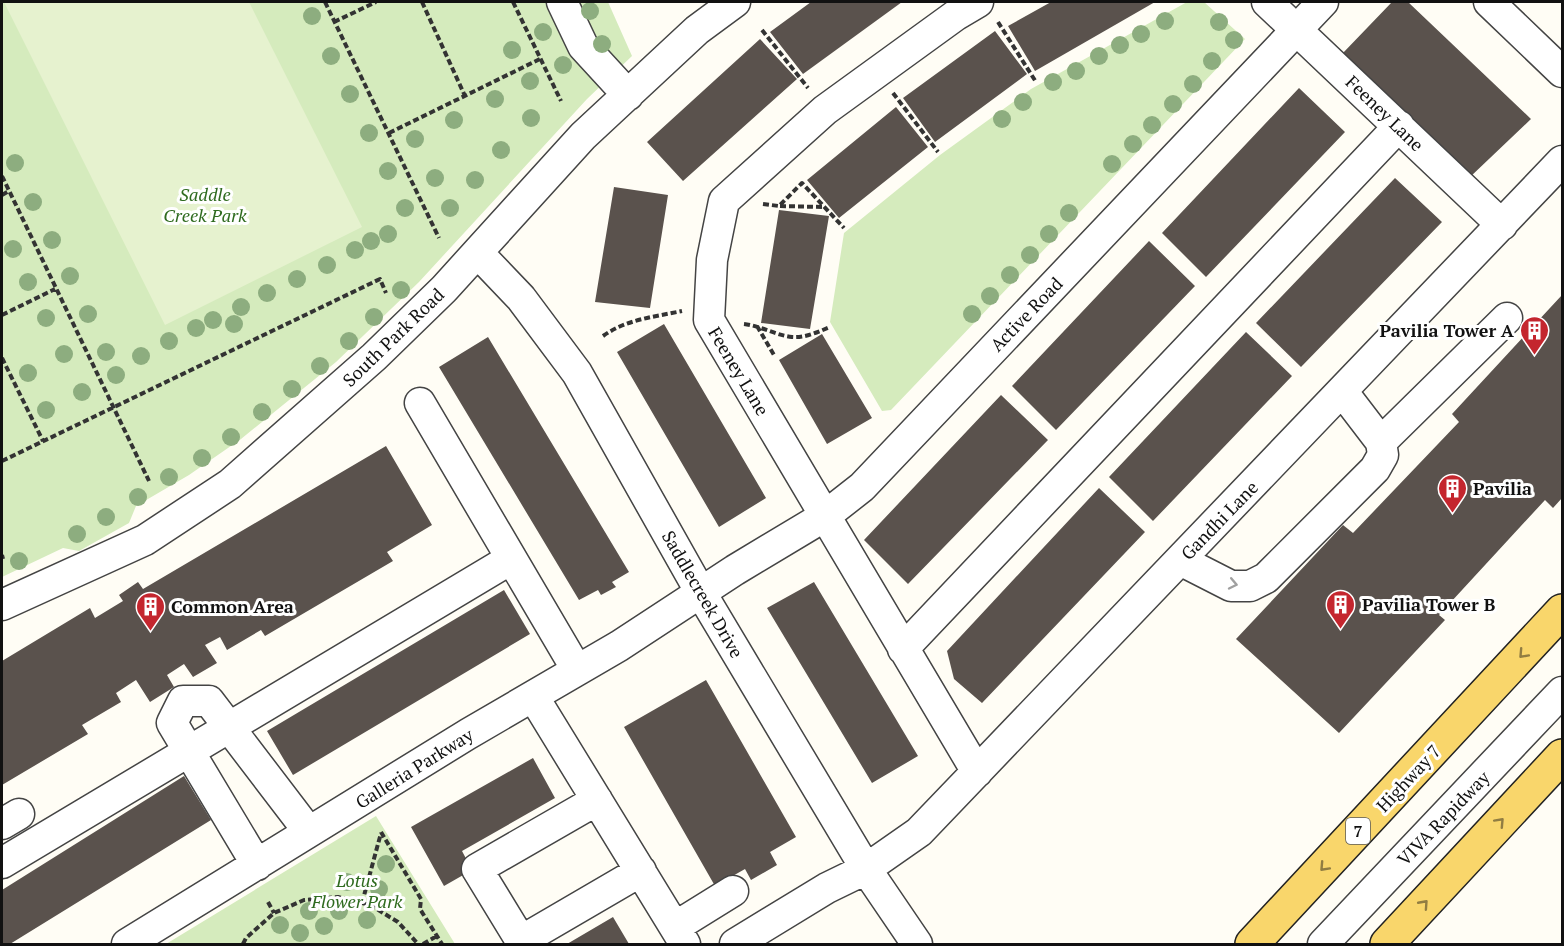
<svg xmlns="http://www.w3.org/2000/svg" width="1564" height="946" font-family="'PT Serif',serif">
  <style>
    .green { fill: #d5ebbd }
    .pitch { fill: #e6f2cf }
    .building { fill: #5a524d }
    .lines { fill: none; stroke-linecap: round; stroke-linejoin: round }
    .minor-casing { stroke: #444; stroke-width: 33 }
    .major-casing { stroke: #222; stroke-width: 36 }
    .path { stroke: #333; stroke-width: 4; stroke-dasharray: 6 3; stroke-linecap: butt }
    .minor { stroke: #fff; stroke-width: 30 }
    .major { stroke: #f9d66b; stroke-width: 33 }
    .tree { fill: #8dad7f }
    .oneway { stroke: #a0a0a0 }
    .oneway2 { stroke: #917d42 }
    .labels { text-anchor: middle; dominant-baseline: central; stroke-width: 6; stroke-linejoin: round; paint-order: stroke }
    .shield { fill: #fff; stroke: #585858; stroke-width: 1.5 }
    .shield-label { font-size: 16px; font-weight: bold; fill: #111 }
    .street-label { font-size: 18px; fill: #111; stroke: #fff }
    .park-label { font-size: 18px; font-style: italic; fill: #2f6b1f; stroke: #fff }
    .poi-label { font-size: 18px; font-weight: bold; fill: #111; stroke: #fff; text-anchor: start }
  </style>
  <rect width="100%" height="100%" fill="#fffdf5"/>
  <path class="green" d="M2 2H608L632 56 587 99 419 282 336 362 241 439 189 475 136 506 129 523 79 551 63 548 2 577Z
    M1187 2H1204L1245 39 891 410 882 411 830 322 844 233 940 155 1031 89Z
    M376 816 455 944H166Z"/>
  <path class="pitch" d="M4 2H249L362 227 165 325Z"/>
  <path class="building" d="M811 2H902L803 74 770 32Z
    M1051 2H1155L1035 71 1008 26Z
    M1392 2H1408L1531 119 1469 178 1342 54Z
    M995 31 1027 74 935 142 903 98Z
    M760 39 797 79 683 181 647 142Z
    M1299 88 1345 132 1206 277 1162 233Z
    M896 107 928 147 839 218 807 180Z
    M1395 178 1442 222 1301 367 1256 323Z
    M614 187 668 195 650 308 595 302Z
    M779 210 829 216 810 329 761 323Z
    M1149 241 1195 286 1056 430 1012 386Z
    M1562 295V498L1553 508 1545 500 1439 615 1445 620 1339 733 1236 639 1343 525 1353 533 1459 422 1452 414Z
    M664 324 766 498 719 527 617 352Z
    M1246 332 1292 376 1153 521 1109 477Z
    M822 334 872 418 827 444 779 360Z
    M488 337 629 572 612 582 616 587 601 595 598 590 579 600 439 367Z
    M1001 395 1048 440 908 584 864 540Z
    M386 446 432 525 387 552 393 561 265 636 261 630 227 650 220 637 205 645 217 663 193 677 184 664 167 675 174 687 150 702 136 680 116 693 121 702 82 725 88 734 2 785V661L90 608 95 618 123 601 119 595 138 582 143 589Z
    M1099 488 1145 532 982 703 954 679 947 651Z
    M814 582 918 756 872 783 767 608Z
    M504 590 530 634 293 775 267 731Z
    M706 680 796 837 770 852 777 865 751 880 745 869 715 886 624 727Z
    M533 758 555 798 462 851 472 870 444 886 411 827Z
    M184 776 211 820 10 944H2V890Z
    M613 917 629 944H567Z"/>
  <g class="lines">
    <defs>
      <path id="minor" d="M562 2 583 46 628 95
        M1267 2 1502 225
        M1489 2 1562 72
        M478 253 521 298 577 373 701 593 866 869 917 944
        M420 403 577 670
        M1381 442 1507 318
        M1180 560 1231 586H1250L1266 578 1375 469 1383 455 1381 442 1342 391
        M2 605 145 540 230 484 374 357 444 289 583 136 697 30 735 2
        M903 649 1399 126
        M533 696 685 944
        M977 772 709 320 712 260 724 201 825 110 956 15 978 2
        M597 800 477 869 521 941 641 871
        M2 824 19 814
        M2 863 511 559
        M257 865 172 723 183 701H209L309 832
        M675 927 733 891
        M127 944 468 734 619 646 735 570 825 516 862 487 1323 2
        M735 944 827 888 866 869 919 832 1562 161
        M1323 944 1562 692"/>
      <path id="major" d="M1252 944 1562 611
        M1387 944 1562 756"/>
    </defs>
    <use href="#minor" class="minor-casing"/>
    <use href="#major" class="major-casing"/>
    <path class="path" d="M325 2 439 238
      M422 2 465 96
      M513 2 561 101
      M334 22 376 2
      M998 22 1036 82
      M762 30 808 88
      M893 93 938 152
      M389 133 540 59
      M2 176 149 481
      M2 195 9 191
      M763 204 779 206 802 183 844 228
      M780 206 823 207
      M2 315 55 289
      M744 324C761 326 775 335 792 337 805 338 818 332 830 327
      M757 326 774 355
      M603 336C627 319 654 317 682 311
      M2 358 43 441
      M2 461 380 279 386 293
      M2 555 3 559
      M381 832 421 899 420 909 442 944
      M268 902 274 913
      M362 903 381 833
      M243 944 246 938 274 913 304 900 338 897 370 905 398 922 418 944
      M423 944 437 936"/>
    <use href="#minor" class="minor"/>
    <use href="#major" class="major"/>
  </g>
  <g class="tree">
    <circle cx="590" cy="11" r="9"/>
    <circle cx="312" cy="16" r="9"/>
    <circle cx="1165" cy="21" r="9"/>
    <circle cx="1219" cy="22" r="9"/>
    <circle cx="543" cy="32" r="9"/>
    <circle cx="1141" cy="34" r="9"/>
    <circle cx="1234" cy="40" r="9"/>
    <circle cx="602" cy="44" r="9"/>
    <circle cx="1120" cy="45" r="9"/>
    <circle cx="512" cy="50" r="9"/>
    <circle cx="331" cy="56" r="9"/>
    <circle cx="1099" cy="56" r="9"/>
    <circle cx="1212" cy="61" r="9"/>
    <circle cx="563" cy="65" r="9"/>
    <circle cx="1076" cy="71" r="9"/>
    <circle cx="530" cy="81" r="9"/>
    <circle cx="1053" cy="82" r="9"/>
    <circle cx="1193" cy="84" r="9"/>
    <circle cx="350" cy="94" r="9"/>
    <circle cx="495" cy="99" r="9"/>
    <circle cx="1023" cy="102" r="9"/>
    <circle cx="1173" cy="104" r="9"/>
    <circle cx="531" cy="118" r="9"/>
    <circle cx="1002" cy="119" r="9"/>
    <circle cx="454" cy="120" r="9"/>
    <circle cx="1152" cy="125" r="9"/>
    <circle cx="369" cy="133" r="9"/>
    <circle cx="415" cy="139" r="9"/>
    <circle cx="1133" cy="144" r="9"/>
    <circle cx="501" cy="150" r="9"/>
    <circle cx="15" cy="163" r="9"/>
    <circle cx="1112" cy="164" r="9"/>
    <circle cx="388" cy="171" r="9"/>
    <circle cx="435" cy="178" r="9"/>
    <circle cx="475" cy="180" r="9"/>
    <circle cx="33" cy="202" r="9"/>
    <circle cx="405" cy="208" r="9"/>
    <circle cx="450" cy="208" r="9"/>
    <circle cx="1069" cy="213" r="9"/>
    <circle cx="388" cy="234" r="9"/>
    <circle cx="1049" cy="234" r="9"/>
    <circle cx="52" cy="240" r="9"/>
    <circle cx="371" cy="241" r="9"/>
    <circle cx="13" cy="249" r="9"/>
    <circle cx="355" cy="250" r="9"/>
    <circle cx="1030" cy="255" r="9"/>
    <circle cx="327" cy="265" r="9"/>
    <circle cx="1010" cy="275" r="9"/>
    <circle cx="70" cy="276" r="9"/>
    <circle cx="297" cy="279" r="9"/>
    <circle cx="28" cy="282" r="9"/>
    <circle cx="401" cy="290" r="9"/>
    <circle cx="267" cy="293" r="9"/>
    <circle cx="990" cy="296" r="9"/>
    <circle cx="241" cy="307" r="9"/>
    <circle cx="88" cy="314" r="9"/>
    <circle cx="972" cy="314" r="9"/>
    <circle cx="374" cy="317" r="9"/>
    <circle cx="46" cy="318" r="9"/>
    <circle cx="213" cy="320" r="9"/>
    <circle cx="234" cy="324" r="9"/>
    <circle cx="196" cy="328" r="9"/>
    <circle cx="169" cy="341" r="9"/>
    <circle cx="349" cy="341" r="9"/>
    <circle cx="106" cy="352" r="9"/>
    <circle cx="64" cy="354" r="9"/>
    <circle cx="141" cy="356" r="9"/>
    <circle cx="320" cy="366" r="9"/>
    <circle cx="28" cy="373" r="9"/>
    <circle cx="116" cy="375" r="9"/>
    <circle cx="292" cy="389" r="9"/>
    <circle cx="82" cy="392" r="9"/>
    <circle cx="46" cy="410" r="9"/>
    <circle cx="262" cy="412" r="9"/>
    <circle cx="231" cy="437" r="9"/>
    <circle cx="202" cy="458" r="9"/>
    <circle cx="169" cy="477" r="9"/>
    <circle cx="138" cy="497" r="9"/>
    <circle cx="106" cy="517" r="9"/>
    <circle cx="77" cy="534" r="9"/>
    <circle cx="19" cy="561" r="9"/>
    <circle cx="386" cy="864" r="9"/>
    <circle cx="347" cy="882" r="9"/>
    <circle cx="379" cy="889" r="9"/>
    <circle cx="309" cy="911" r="9"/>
    <circle cx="339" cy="911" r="9"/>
    <circle cx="367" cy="920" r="9"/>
    <circle cx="280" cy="925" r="9"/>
    <circle cx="324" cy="926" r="9"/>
    <circle cx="300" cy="933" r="9"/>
  </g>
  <defs><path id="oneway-chevron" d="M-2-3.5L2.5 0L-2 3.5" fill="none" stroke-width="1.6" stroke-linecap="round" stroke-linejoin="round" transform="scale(1.5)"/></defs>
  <use class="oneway" href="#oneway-chevron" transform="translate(1233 584) rotate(12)"/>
  <g class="oneway2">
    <use href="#oneway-chevron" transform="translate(1523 654) rotate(133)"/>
    <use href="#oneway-chevron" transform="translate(1500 822) rotate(-47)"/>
    <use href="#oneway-chevron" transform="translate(1324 867) rotate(133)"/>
    <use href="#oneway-chevron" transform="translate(1424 904) rotate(-48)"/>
  </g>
  <defs>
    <symbol id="building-pin" viewBox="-11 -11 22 30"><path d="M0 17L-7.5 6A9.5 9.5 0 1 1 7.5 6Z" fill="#c4262e" stroke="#fff"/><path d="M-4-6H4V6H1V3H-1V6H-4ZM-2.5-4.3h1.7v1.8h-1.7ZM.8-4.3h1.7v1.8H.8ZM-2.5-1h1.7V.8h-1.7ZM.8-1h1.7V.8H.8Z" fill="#fff"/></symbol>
  </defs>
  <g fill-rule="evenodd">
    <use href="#building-pin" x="1518" y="314" width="33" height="45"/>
    <use href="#building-pin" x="1436" y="472" width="33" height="45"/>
    <use href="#building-pin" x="1324" y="588" width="33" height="45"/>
    <use href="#building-pin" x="134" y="590" width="33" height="45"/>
  </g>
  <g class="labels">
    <rect class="shield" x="1346" y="818" width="24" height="26" rx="4.5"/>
    <g class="shield-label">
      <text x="1358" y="831">7</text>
    </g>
    <g class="street-label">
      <text transform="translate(1385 113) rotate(44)">Feeney Lane</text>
      <text transform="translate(1026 314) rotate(-46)">Active Road</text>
      <text transform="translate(393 337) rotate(-44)">South Park Road</text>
      <text transform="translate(739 371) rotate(59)">Feeney Lane</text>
      <text transform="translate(1219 520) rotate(-46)">Gandhi Lane</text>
      <text transform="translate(703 594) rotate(60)">Saddlecreek Drive</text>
      <text transform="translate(414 768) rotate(-32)">Galleria Parkway</text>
      <text transform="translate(1408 778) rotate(-47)">Highway 7</text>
      <text transform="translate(1443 818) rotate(-46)">VIVA Rapidway</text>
    </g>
    <g class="park-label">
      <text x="205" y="194">Saddle<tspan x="205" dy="21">Creek Park</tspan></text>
      <text x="357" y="880">Lotus<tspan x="357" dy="21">Flower Park</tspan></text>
    </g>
    <g class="poi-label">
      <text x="1514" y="330" text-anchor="end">Pavilia Tower A</text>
      <text x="1473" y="488">Pavilia</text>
      <text x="1362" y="604">Pavilia Tower B</text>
      <text x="171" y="606">Common Area</text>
    </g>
  </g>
  <rect width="1564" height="946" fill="none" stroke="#111111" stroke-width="6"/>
</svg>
